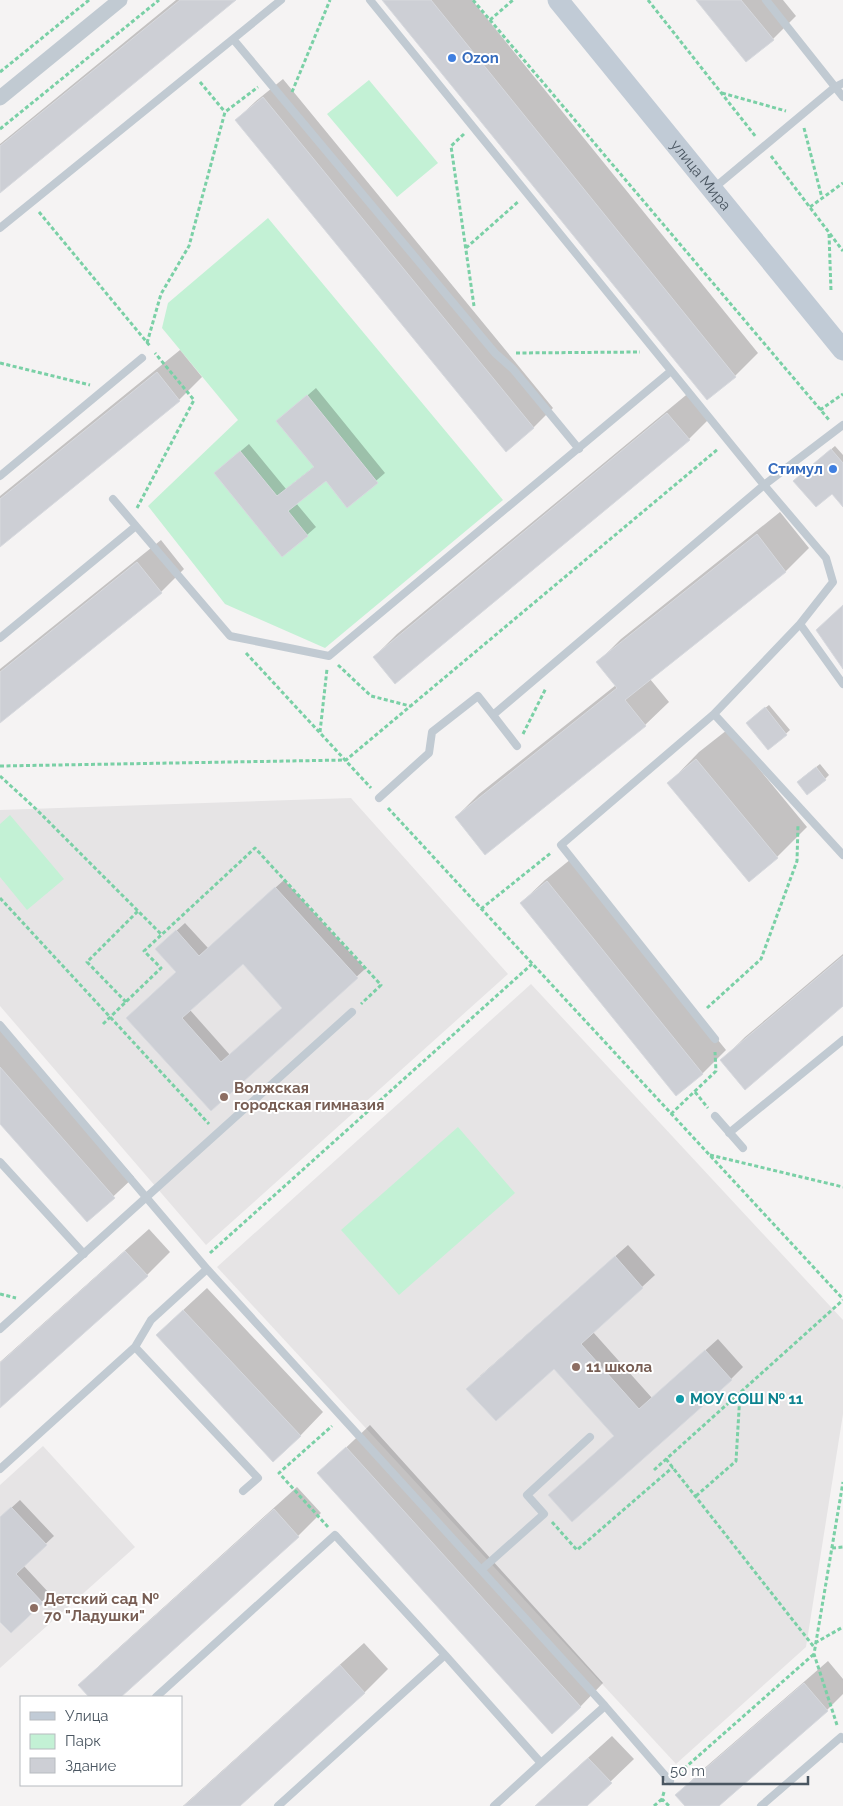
<svg xmlns="http://www.w3.org/2000/svg" width="843" height="1806" font-family="Raleway,sans-serif">
  <style>
    .education { fill: #e6e4e5 }
    .green { fill: #c3f1d5 }
    .shadow { fill: #0003; fill-rule: evenodd }
    .building { fill: #cdcfd5; stroke: #d7d9de; fill-rule: evenodd }
    .lines { fill: none; stroke-linecap: round; stroke-linejoin: round }
    .path { stroke: #7ad0a6; stroke-width: 3; stroke-dasharray: 4 2.5; stroke-linecap: butt }
    .lane { stroke: #c1cad2; stroke-width: 8 }
    .street { stroke: #c1cad2; stroke-width: 15 }
    .secondary { stroke: #c1cbd6; stroke-width: 21 }
    .shop-dot { fill: #3f7fe0; stroke: #fff; stroke-width: 2 }
    .education-dot { fill: #8d6e63; stroke: #fff; stroke-width: 2 }
    .culture-dot { fill: #0f9aa8; stroke: #fff; stroke-width: 2 }
    .labels { text-anchor: middle; dominant-baseline: central; stroke-width: 4; stroke-linejoin: round; paint-order: stroke }
    .shop-label { font-size: 15px; font-weight: bold; fill: #366cbe; stroke: #fff; text-anchor: start }
    .street-label { font-size: 15px; fill: #4a5661; stroke: #fff }
    .education-label { font-size: 15px; font-weight: bold; fill: #785e54; stroke: #fff; text-anchor: start }
    .culture-label { font-size: 15px; font-weight: bold; fill: #0d838f; stroke: #fff; text-anchor: start }
  </style>
  <rect width="100%" height="100%" fill="#f5f3f3"/>
  <path class="education" d="M351 798 508 974 206 1245 0 1006V810Z
    M531 984 843 1320V1414L806 1647 676 1764 217 1267Z
    M43 1446 135 1547 0 1668V1485Z"/>
  <path class="green" d="M369 80 438 163 397 197 327 114Z
    M268 218 503 500 325 648 225 604 148 506 238 420 162 328 168 303Z
    M10 815 64 879 27 910 0 877V824Z
    M458 1127 515 1193 399 1295 341 1230Z"/>
  <path class="shadow" d="M176 0H234L0 191V144Z
    M384 0H472L758 353 735 376 707 398Z
    M698 0H783L796 16 773 39Z
    M283 79 553 408 534 427 506 450 236 120 256 101Z
    M180 350 202 377 179 400 0 545V496Z
    M316 388 385 473 347 506 326 479 296 503 316 527 283 556 215 473 249 444 286 489 315 466 278 421Z
    M691 391 712 416 689 439 374 657 397 634Z
    M835 446 843 455V505L832 492 798 477Z
    M780 512 809 548 786 571 650 679 669 702 645 725 456 817 479 794 616 685 598 662 621 639Z
    M161 540 184 569 161 592 0 721V669Z
    M769 705 790 730 769 749 751 719Z
    M727 730 807 827 777 857 669 783 699 752Z
    M820 764 829 775 825 779 802 778Z
    M571 859 726 1050 703 1073 677 1094 521 903 545 880Z
    M284 880 365 969 211 1110 127 1018 178 972 165 941 185 923 208 948ZM243 962 284 1008 230 1055 190 1010Z
    M843 954V1004L722 1060 745 1037Z
    M0 1026 134 1177 87 1221 0 1122Z
    M149 1229 170 1252 147 1275 0 1407V1362Z
    M628 1245 655 1275 593 1332 652 1398 718 1339 743 1367 731 1379 549 1495 615 1435 554 1367 480 1376Z
    M207 1288 323 1412 300 1436 181 1312Z
    M370 1425 603 1683 580 1707 319 1473Z
    M297 1487 321 1513 298 1536 119 1697H91L80 1685 103 1662Z
    M20 1500 54 1536 23 1565 50 1594 11 1632 0 1620V1518Z
    M364 1643 388 1669 365 1692 238 1806H183Z
    M828 1661 843 1679V1694L827 1710 717 1806H686L677 1795 700 1772Z
    M612 1736 634 1759 585 1806H535Z"/>
  <path class="building" d="M180 0H236L0 193V146Z
    M382 0H431L736 377 707 400Z
    M696 0H741L774 40 746 62Z
    M263 97 534 428 506 452 235 120Z
    M157 372 180 401 0 547V499Z
    M307 395 378 483 347 508 326 481 288 511 308 536 282 557 214 473 240 451 277 496 314 467 276 421Z
    M667 413 690 440 395 684 373 657Z
    M831 449 843 463V507L832 494 816 507 793 481Z
    M757 534 786 572 625 700 646 726 485 855 455 817 617 688 596 662Z
    M137 562 162 593 0 723V672Z
    M843 605V669L816 630Z
    M765 707 787 735 768 750 746 723Z
    M696 759 778 858 749 882 667 783Z
    M816 767 826 780 807 795 797 782Z
    M547 881 703 1074 676 1096 520 903Z
    M275 887 358 978 211 1111 126 1018 176 972 155 949 176 930 199 956ZM243 964 282 1008 221 1062 182 1018Z
    M843 956V1006L745 1090 720 1060Z
    M0 1067 115 1198 87 1222 0 1124Z
    M125 1251 148 1276 0 1408V1363Z
    M615 1256 643 1288 581 1344 639 1409 705 1350 732 1380 572 1522 548 1495 614 1436 554 1369 496 1421 466 1389Z
    M183 1310 301 1436 273 1462 156 1335Z
    M346 1447 581 1707 552 1734 317 1473Z
    M11 1507 47 1545 16 1574 43 1603 11 1633 0 1622V1517Z
    M274 1509 299 1537 121 1697H89L78 1685Z
    M340 1665 365 1693 240 1806H184Z
    M804 1683 828 1711 719 1806H685L675 1795Z
    M588 1758 612 1783 587 1806H535Z"/>
  <g class="lines">
    <path class="path" d="M473 0 830 421
      M648 0 756 137
      M490 20 513 0
      M0 72 89 0
      M200 82 225 112
      M292 92 330 0
      M722 93 786 111
      M804 128 822 198
      M0 129 159 0
      M464 134 451 146 474 306
      M771 156 843 251
      M810 207 843 183
      M39 212 150 346
      M829 234 831 291
      M466 248 519 201
      M147 343 161 294 189 246 225 112 258 87
      M516 353 640 352
      M0 363 90 385
      M820 410 843 394
      M137 508 194 400 155 353
      M246 653 371 788
      M338 665 371 696 410 706
      M320 732 327 669
      M523 734 546 688
      M0 766 346 760 718 449
      M0 776 36 809 162 935
      M388 808 843 1299
      M0 898 209 1124
      M481 909 552 852
      M126 1002 87 962 138 911
      M707 1008 761 959 797 861 798 824
      M103 1024 161 968 144 951 255 848 381 985 361 1004
      M695 1092 708 1108
      M671 1114 716 1071 715 1052
      M710 1155 843 1187
      M210 1253 532 964
      M0 1294 16 1298
      M666 1459 814 1647
      M654 1470 843 1300
      M696 1496 736 1461 740 1393
      M552 1522 577 1550 673 1467
      M328 1527 279 1473 332 1426
      M832 1548 843 1547
      M815 1643 843 1627
      M837 1725 814 1654 843 1482
      M679 1773 814 1654
      M664 1792 662 1799 669 1806
      M654 1806 662 1799"/>
    <path class="lane" d="M370 0 764 485 826 558 833 582 800 624 843 684
      M766 0 843 97
      M233 39 495 353 513 369 579 449
      M714 188 835 87 843 83
      M0 228 281 0
      M0 476 142 358
      M113 499 136 526
      M800 624 714 714 843 855
      M0 638 136 526 230 636 329 656 671 371
      M714 714 561 845 715 1039
      M493 715 517 746
      M379 798 429 753 432 732 478 696 493 715 764 485 843 425
      M0 1025 207 1269 605 1706 541 1763
      M715 1116 743 1148
      M729 1133 843 1040
      M0 1162 84 1254
      M0 1329 352 1012
      M135 1347 258 1478 243 1491
      M0 1469 135 1347 151 1320 207 1269
      M481 1570 544 1514 527 1495 590 1437
      M156 1697 335 1535 445 1655
      M605 1706 670 1781
      M278 1806 445 1655 541 1763 494 1806
      M761 1806 841 1737 843 1739"/>
    <path class="street" d="M0 98 120 0"/>
    <path class="secondary" id="s1" d="M558 0 843 350"/>
  </g>
  <g class="shop-dot">
    <circle cx="452" cy="58" r="5"/>
    <circle cx="833" cy="469" r="5"/>
  </g>
  <g class="education-dot">
    <circle cx="224" cy="1097" r="5"/>
    <circle cx="576" cy="1367" r="5"/>
    <circle cx="34" cy="1608" r="5"/>
  </g>
  <circle class="culture-dot" cx="680" cy="1399" r="5"/>
  <g class="labels">
    <g class="shop-label">
      <text x="462" y="58">Ozon</text>
      <text x="823" y="469" text-anchor="end">Стимул</text>
    </g>
    <g class="street-label">
      <text stroke="none"><textPath href="#s1" startOffset="226">улица Мира</textPath></text>
    </g>
    <g class="education-label">
      <text x="234" y="1088">Волжская<tspan x="234" dy="17">городская гимназия</tspan></text>
      <text x="586" y="1367">11 школа</text>
      <text x="44" y="1599">Детский сад №<tspan x="44" dy="17">70 "Ладушки"</tspan></text>
    </g>
    <g class="culture-label">
      <text x="690" y="1399">МОУ СОШ № 11</text>
    </g>
  </g>
  <rect x="20" y="1696" width="162" height="90" fill="#ffffff" stroke="#b7bbc0"/>
  <rect x="30" y="1712" width="25" height="8" fill="#c1cbd6" stroke="#b7bbc0"/>
  <text x="65" y="1721" font-size="15" fill="#4a5661">Улица</text>
  <rect x="30" y="1734" width="25" height="15" fill="#c3f1d5" stroke="#b7bbc0"/>
  <text x="65" y="1746" font-size="15" fill="#4a5661">Парк</text>
  <rect x="30" y="1758" width="25" height="15" fill="#cdcfd5" stroke="#b7bbc0"/>
  <text x="65" y="1771" font-size="15" fill="#4a5661">Здание</text>
  <path d="M663 1776v8h145v-8" fill="none" stroke="#4a5661" stroke-width="2.5"/>
  <text x="670" y="1776" font-size="15" fill="#4a5661" stroke="#ffffff" stroke-width="4" paint-order="stroke">50 m</text>
</svg>
